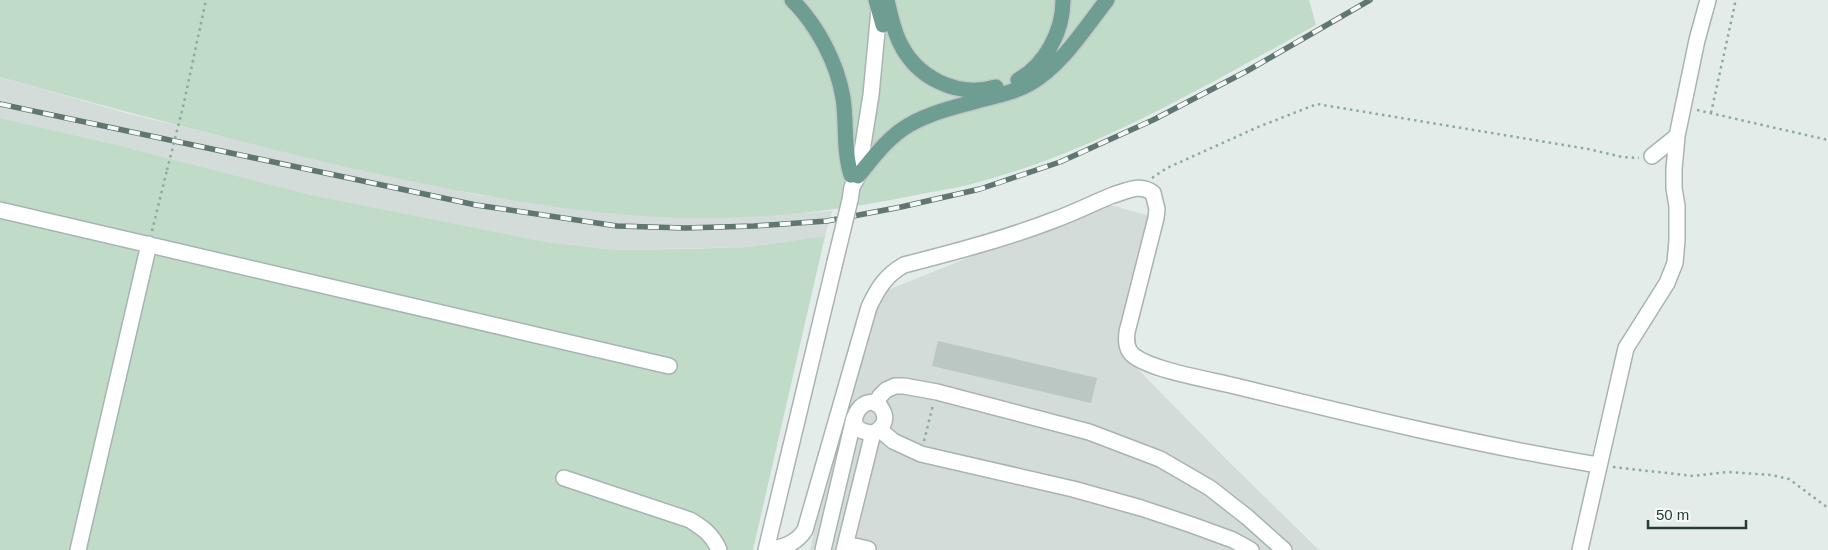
<svg xmlns="http://www.w3.org/2000/svg" width="1828" height="550" font-family="Helvetica,sans-serif">
  <style>
    .built { fill: #d3dcd8 }
    .green { fill: #c0dbc7 }
    .building { fill: #bac7c2 }
    .lines { fill: none; stroke-linecap: round; stroke-linejoin: round }
    .minor-casing { stroke: #a7b4b0; stroke-width: 18 }
    .major-casing { stroke: #c2c8c7; stroke-width: 18 }
    .path { stroke: #88aca1; stroke-width: 2.5; stroke-dasharray: 2.5 4; stroke-linecap: butt }
    .minor { stroke: #fff; stroke-width: 15 }
    .major { stroke: #6e9d91; stroke-width: 15 }
    .rail-casing { stroke: #607771; stroke-width: 5.5 }
    .rail { stroke: #f5f9f7; stroke-width: 4; stroke-dasharray: 11; stroke-linecap: butt }
    .minor-bridge-casing { stroke: #a7b4b0; stroke-width: 18; stroke-linecap: butt }
    .path-bridge { stroke: #88aca1; stroke-width: 2.5; stroke-dasharray: 2.5 4; stroke-linecap: butt }
    .minor-bridge { stroke: #fff; stroke-width: 15 }
  </style>
  <rect width="100%" height="100%" fill="#e4ece9"/>
  <path class="built" d="M0 77 126 113 322 161 478 195 620 214 686 217 757 216 832 211 825 236 750 247 613 250 546 242 311 195 117 145 0 118Z
    M1104 203 1153 217 1120 351 1225 458 1319 550H810L833 447 878 294Z"/>
  <path class="green" d="M0 0H1309L1316 25C1208 84 1099 150 979 182 962 187 943 190 926 193 825 215 721 224 618 214 503 203 391 178 280 151 186 128 93 103 0 77Z
    M0 118 117 145 311 195 546 242 613 250 686 249 750 247 825 236 753 550H0Z"/>
  <path class="building" d="M938 341 1097 378 1091 403 932 366Z"/>
  <g class="lines">
    <defs>
      <path id="minor" d="M1652 156 1677 136 1697 40 1708 0
        M850 200 852 187 858 176 871 95 879 10
        M0 210 669 366
        M876 404 880 396 886 390 895 386H904L937 392 1089 432 1160 459 1210 488 1247 517 1284 550
        M879 429 893 441 921 454 1073 489 1141 508 1192 525 1233 540 1251 550
        M564 478 690 520C703 528 713 535 719 550
        M846 544 868 549
        M78 550 149 244
        M766 550C783 547 795 545 805 530L869 307C878 288 886 275 904 265 954 252 1005 239 1054 220 1074 213 1093 203 1113 195 1127 191 1140 183 1153 193L1157 209 1156 218 1127 332C1126 341 1126 350 1134 356 1154 371 1212 380 1239 387 1358 416 1477 445 1598 465
        M766 550 835 262
        M823 550 854 418
        M844 550 873 433C881 430 888 421 883 411 869 383 833 431 873 433
        M1580 550 1626 348 1667 283 1675 263 1677 240V206L1674 188V169L1677 136"/>
      <path id="major" d="M792 0C817 25 837 62 843 98 847 123 843 150 851 175
        M876 0 883 25
        M887 0C890 14 893 28 899 41 916 78 957 98 996 87
        M1018 80C1045 65 1063 32 1063 0
        M858 176C873 158 888 137 909 125 930 113 954 107 977 101 995 96 1014 93 1031 83 1063 64 1084 29 1107 0"/>
    </defs>
    <use href="#minor" class="minor-casing"/>
    <use href="#major" class="major-casing"/>
    <path class="path" d="M183 107 206 0
      M1697 110 1828 140
      M1711 113 1735 4 1733 0
      M1152 178 1167 168 1258 127 1317 104 1588 149 1622 157 1639 158
      M152 231 167 170
      M924 441 933 405
      M1613 467 1693 476 1728 472 1771 475 1789 479 1828 508"/>
    <use href="#minor" class="minor"/>
    <use href="#major" class="major"/>
    <defs>
      <path id="rail" d="M0 104 476 205 617 226 685 228 754 226 827 221 901 207 980 189 1060 162 1153 120 1247 71 1370 0"/>
    </defs>
    <use href="#rail" class="rail-casing"/>
    <use href="#rail" class="rail"/>
    <defs>
      <path id="minor-bridge" d="M835 262 850 200"/>
    </defs>
    <use href="#minor-bridge" class="minor-bridge-casing"/>
    <path class="path-bridge" d="M167 170 183 107"/>
    <use href="#minor-bridge" class="minor-bridge"/>
  </g>
  <path d="M1648 520v8h98v-8" fill="none" stroke="#263c36" stroke-width="2.5"/>
  <text x="1656" y="520" font-size="15" fill="#263c36" stroke="#f5f9f7" stroke-width="4" paint-order="stroke">50 m</text>
</svg>
